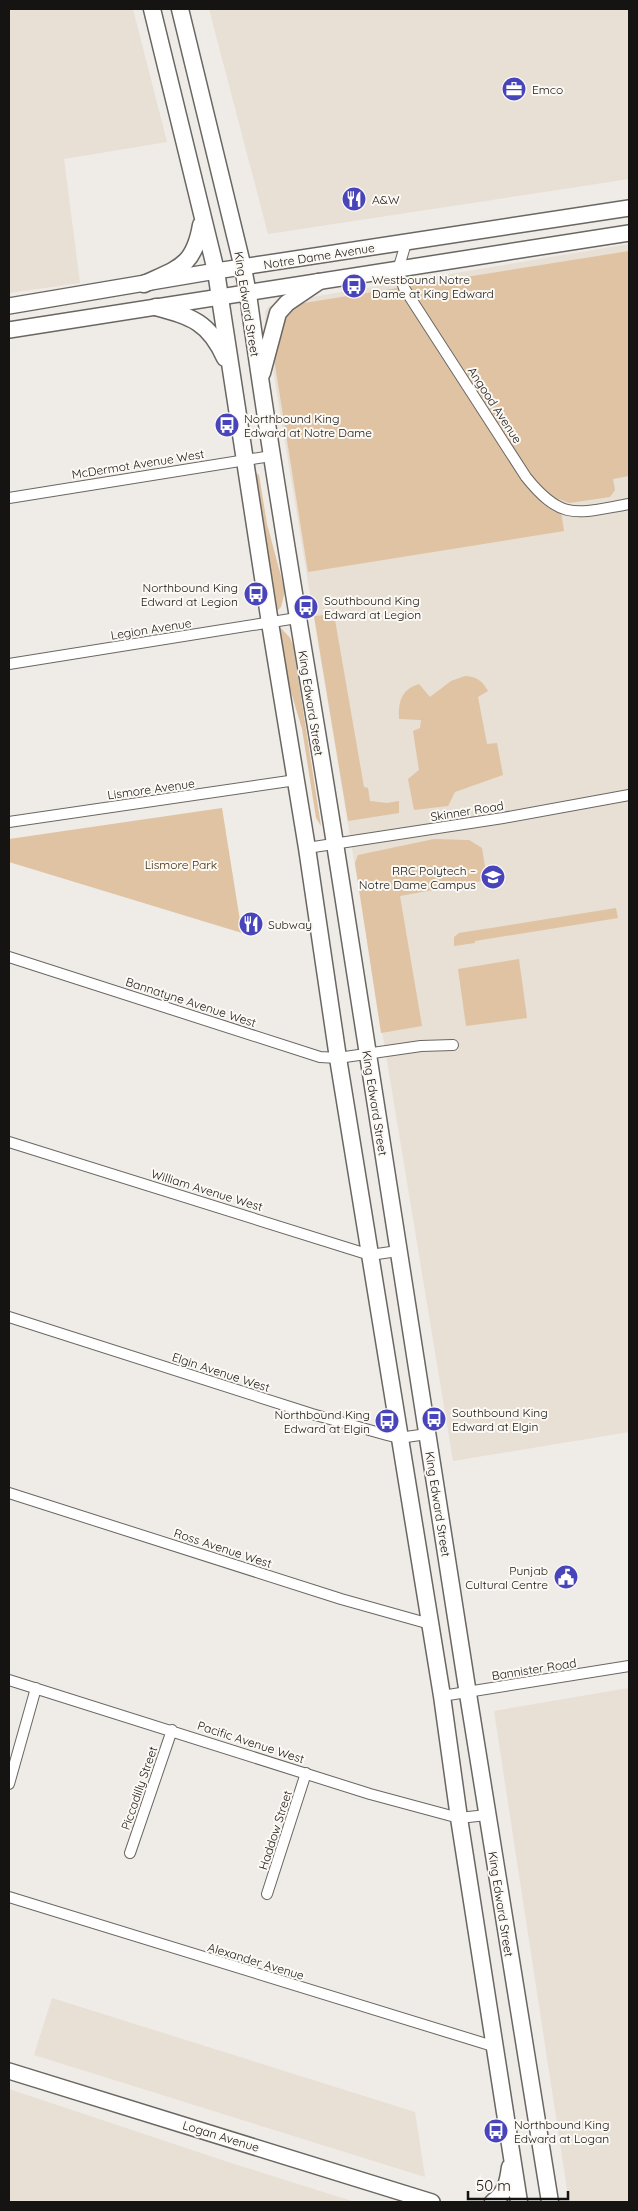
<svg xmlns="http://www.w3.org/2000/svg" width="638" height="2211" font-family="Quicksand,sans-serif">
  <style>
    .built { fill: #e8dfd5 }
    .green { fill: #dfc3a2 }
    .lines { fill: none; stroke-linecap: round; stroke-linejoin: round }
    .street-casing { stroke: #6a6763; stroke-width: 12 }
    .secondary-casing { stroke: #6a6763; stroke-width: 18 }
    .primary-casing { stroke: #6a6763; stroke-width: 19 }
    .street { stroke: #fff; stroke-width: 10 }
    .secondary { stroke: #fff; stroke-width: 15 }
    .primary { stroke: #fff; stroke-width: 16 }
    .labels { text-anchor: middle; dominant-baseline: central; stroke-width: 4; stroke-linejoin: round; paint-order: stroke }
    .poi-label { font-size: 12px; fill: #151412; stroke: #fcf9f4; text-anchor: start }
    .street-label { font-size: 12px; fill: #151412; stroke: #fcf9f4 }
    .park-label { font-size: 12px; fill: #402909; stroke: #fcf9f4 }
  </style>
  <rect width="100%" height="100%" fill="#efebe7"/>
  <path class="built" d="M9 9H133L167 142 64 159 80 283 9 293Z
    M209 9H629V179L268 234Z
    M629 244V1432L453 1461 265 321V312L268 307 276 303Z
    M629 1688V2202H569L494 1711Z
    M52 1998 415 2112 425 2177 34 2055Z
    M9 2089 231 2163 355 2202H9Z"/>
  <path class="green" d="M629 251V476L613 479 615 490 610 497 569 503 559 499 564 531 308 572 268 321 279 307Z
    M256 473 259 475 267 524 285 591 281 607 278 610 276 609 254 474Z
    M334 614 364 787 368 788 370 801 387 803 399 801V813L348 821 314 616Z
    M281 628 290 638 293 645 321 826 316 818 302 729 286 675 279 630Z
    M465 676C478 677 482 681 488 691L478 697 487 744 497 743 503 775 455 792 448 806 414 810 408 779 419 770 413 731 420 728 421 720 399 719C398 701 402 689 419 684L430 697 451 681Z
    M222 808 242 933 9 862V839Z
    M434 839 469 840 482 848 487 880 400 896 422 1026 381 1033 355 863 358 855Z
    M616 908 618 918 475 941V943L454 946V937L459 933Z
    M519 959 527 1018 466 1026 458 969Z"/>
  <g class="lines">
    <defs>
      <path id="street" d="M406 243 398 270 404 288 526 477C562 522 577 513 629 504
        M9 498 271 456
        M9 664 297 618
        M9 822 296 780
        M307 848 503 818 629 795
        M9 957 320 1057 338 1058 421 1046 453 1045
        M9 1142 370 1255 398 1251
        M9 1317 312 1414 387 1435 399 1438 427 1434
        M9 1493 341 1599 430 1624
        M9 1680 370 1794 459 1818 487 1815
        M442 1696 629 1666
        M9 1784 36 1688
        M130 1853 172 1730
        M267 1894 306 1773
        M9 1897 496 2047"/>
      <path id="secondary" d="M9 306 216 271 629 208
        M9 330 629 233
        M9 2071 432 2202"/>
      <path id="primary" d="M152 9 216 271 220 298 270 623 307 848 338 1058 442 1696 459 1818 519 2202
        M180 9 243 268 248 294C274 486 309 677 339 869 408 1314 477 1758 550 2202
        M144 284C179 268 194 266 201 225
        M156 307C192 317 209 322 225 358
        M262 373 278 313 287 303 318 282
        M493 2202C506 2193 508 2182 510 2167"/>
    </defs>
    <use href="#street" class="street-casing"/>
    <use href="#secondary" class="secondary-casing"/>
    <use href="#primary" class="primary-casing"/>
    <use href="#street" class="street"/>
    <use href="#secondary" class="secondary"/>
    <use href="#primary" class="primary"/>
  </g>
  <defs>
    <symbol id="office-disc" viewBox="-11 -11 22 22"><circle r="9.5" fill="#4845bb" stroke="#fcf9f4"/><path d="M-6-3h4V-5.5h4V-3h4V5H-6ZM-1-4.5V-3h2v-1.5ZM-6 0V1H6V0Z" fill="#fff"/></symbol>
    <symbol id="restaurant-disc" viewBox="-11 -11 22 22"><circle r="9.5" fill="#4845bb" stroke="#fcf9f4"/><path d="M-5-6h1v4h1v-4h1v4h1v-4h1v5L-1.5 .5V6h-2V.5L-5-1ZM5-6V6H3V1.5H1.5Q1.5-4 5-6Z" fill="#fff"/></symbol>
    <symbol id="bus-disc" viewBox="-11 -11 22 22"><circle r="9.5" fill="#4845bb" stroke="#fcf9f4"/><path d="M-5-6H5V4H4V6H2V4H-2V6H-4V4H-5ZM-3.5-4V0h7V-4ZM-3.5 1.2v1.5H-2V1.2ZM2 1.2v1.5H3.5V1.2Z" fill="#fff"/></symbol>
    <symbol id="university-disc" viewBox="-11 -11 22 22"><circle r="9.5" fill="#4845bb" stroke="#fcf9f4"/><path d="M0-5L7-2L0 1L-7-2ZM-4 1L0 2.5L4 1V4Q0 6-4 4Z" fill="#fff"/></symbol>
    <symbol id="civic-disc" viewBox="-11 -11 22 22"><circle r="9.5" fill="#4845bb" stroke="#fcf9f4"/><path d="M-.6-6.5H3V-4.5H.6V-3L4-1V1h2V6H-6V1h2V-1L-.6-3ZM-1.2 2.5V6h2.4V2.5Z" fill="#fff"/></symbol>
  </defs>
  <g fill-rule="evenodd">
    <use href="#office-disc" x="500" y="75" width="28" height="28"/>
    <use href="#restaurant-disc" x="340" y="185" width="28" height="28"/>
    <use href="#bus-disc" x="340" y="272" width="28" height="28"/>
    <use href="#bus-disc" x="213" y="411" width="28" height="28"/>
    <use href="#bus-disc" x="242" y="580" width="28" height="28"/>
    <use href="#bus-disc" x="292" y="593" width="28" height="28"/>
    <use href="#university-disc" x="479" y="863" width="28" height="28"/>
    <use href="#restaurant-disc" x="237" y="910" width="28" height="28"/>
    <use href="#bus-disc" x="420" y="1405" width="28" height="28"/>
    <use href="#bus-disc" x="373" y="1407" width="28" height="28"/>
    <use href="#civic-disc" x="552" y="1563" width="28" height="28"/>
    <use href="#bus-disc" x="482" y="2117" width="28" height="28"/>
  </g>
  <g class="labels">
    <g class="poi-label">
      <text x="532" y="89">Emco</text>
      <text x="372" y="199">A&amp;W</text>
      <text x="372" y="279">Westbound Notre<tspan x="372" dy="14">Dame at King Edward</tspan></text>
      <text x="244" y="418">Northbound King<tspan x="244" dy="14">Edward at Notre Dame</tspan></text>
      <text x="238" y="587" text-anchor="end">Northbound King<tspan x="238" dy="14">Edward at Legion</tspan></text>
      <text x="324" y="600">Southbound King<tspan x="324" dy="14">Edward at Legion</tspan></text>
      <text x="476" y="870" text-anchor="end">RRC Polytech –<tspan x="476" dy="14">Notre Dame Campus</tspan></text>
      <text x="268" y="924">Subway</text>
      <text x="452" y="1412">Southbound King<tspan x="452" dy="14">Edward at Elgin</tspan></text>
      <text x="370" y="1414" text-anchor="end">Northbound King<tspan x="370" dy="14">Edward at Elgin</tspan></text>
      <text x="548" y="1570" text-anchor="end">Punjab<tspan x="548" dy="14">Cultural Centre</tspan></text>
      <text x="514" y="2124">Northbound King<tspan x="514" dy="14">Edward at Logan</tspan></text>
    </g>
    <g class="street-label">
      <text transform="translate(319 256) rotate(-9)">Notre Dame Avenue</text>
      <text transform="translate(247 304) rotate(81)">King Edward Street</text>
      <text transform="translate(495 405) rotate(57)">Angood Avenue</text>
      <text transform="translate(138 464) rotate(-9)">McDermot Avenue West</text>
      <text transform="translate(151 629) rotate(-9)">Legion Avenue</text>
      <text transform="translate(311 703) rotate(81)">King Edward Street</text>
      <text transform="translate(151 789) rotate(-8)">Lismore Avenue</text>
      <text transform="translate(467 811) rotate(-9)">Skinner Road</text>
      <text transform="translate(191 1002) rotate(18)">Bannatyne Avenue West</text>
      <text transform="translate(375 1103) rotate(81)">King Edward Street</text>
      <text transform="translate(207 1190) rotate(17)">William Avenue West</text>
      <text transform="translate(221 1372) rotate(18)">Elgin Avenue West</text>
      <text transform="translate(438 1504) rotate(81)">King Edward Street</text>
      <text transform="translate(223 1548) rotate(18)">Ross Avenue West</text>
      <text transform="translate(534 1669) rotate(-9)">Bannister Road</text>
      <text transform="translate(251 1742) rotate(18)">Pacific Avenue West</text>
      <text transform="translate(139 1788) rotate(-71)">Piccadilly Street</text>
      <text transform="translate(275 1830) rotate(-72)">Haddow Street</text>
      <text transform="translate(501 1904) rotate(81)">King Edward Street</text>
      <text transform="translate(256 1961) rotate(17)">Alexander Avenue</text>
      <text transform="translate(221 2136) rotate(17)">Logan Avenue</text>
    </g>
    <g class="park-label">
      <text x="181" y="864">Lismore Park</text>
    </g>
  </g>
  <rect width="638" height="2211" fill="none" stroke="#151412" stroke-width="20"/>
  <path d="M468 2191v8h100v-8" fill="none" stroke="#151412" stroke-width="2.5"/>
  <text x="476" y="2191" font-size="15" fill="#151412" stroke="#fcf9f4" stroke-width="4" paint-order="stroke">50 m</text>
</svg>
